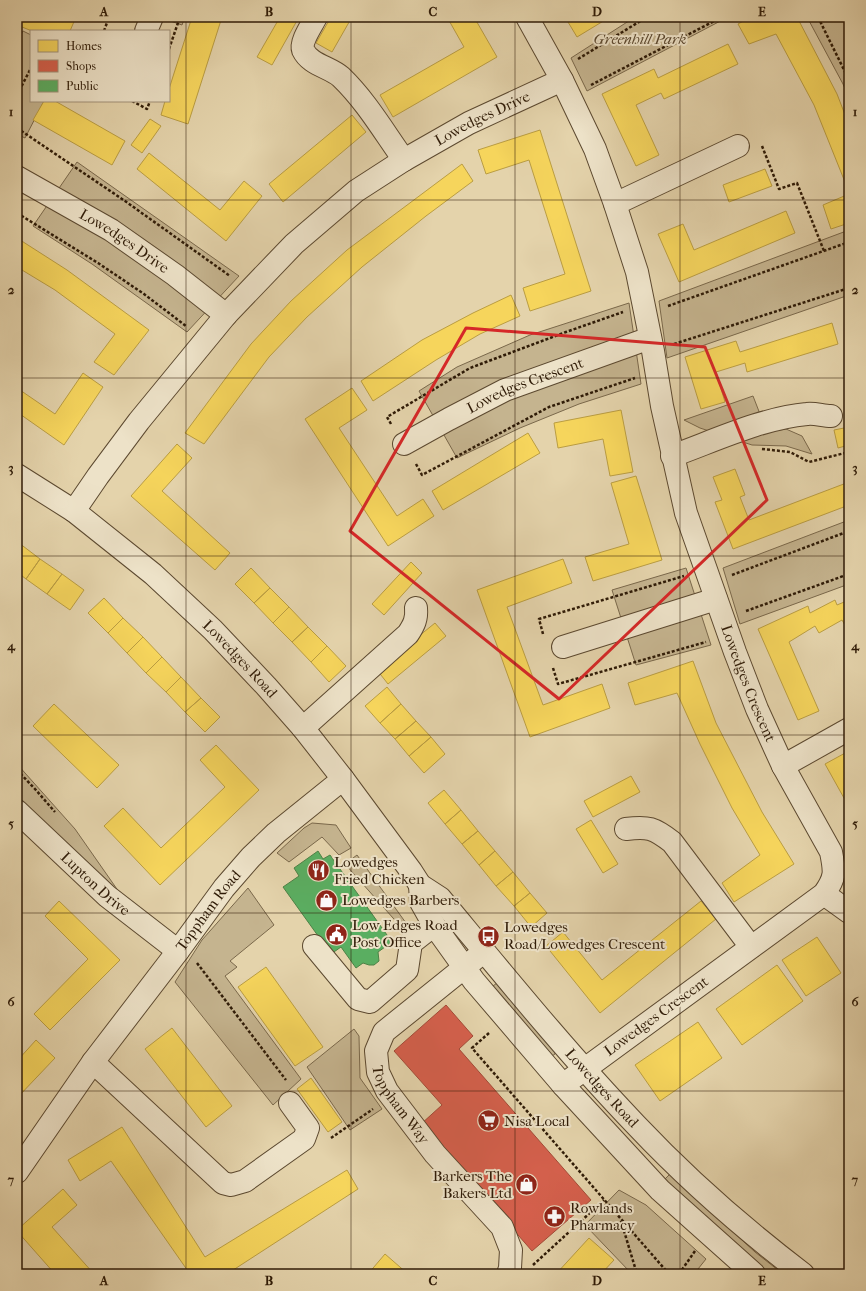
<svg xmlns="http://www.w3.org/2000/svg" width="866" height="1291" font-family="'IM FELL French Canon',serif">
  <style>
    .green { fill: #c5b48f; stroke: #7a684b }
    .homes { fill: #f6d55c; stroke: #ba9d42 }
    .shops { fill: #d6604d; stroke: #a44b38 }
    .public { fill: #5aae61; stroke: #4d8246 }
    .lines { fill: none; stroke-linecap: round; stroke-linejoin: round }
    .minor-casing { stroke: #5c4930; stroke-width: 24 }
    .path { stroke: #2f1b07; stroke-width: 2.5; stroke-dasharray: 3 2; stroke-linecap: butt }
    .minor { stroke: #ede2c8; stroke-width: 22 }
    .marked { fill: none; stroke: #d62828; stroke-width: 3; stroke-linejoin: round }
    .grid { fill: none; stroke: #2f1b07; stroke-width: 1; stroke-opacity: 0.55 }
    .labels { text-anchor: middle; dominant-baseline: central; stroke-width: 4; stroke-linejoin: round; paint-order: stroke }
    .park-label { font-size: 15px; font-style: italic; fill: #5c4930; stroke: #ede2c8 }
    .street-label { font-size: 15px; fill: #2f1b07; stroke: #ede2c8 }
    .poi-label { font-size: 15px; fill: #2f1b07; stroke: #ede2c8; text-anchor: start }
    .neatline { fill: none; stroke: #2f1b07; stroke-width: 1.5 }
    .grid-label { font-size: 13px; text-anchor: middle; font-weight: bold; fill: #2f1b07 }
  </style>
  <rect width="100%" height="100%" fill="#e4d3ab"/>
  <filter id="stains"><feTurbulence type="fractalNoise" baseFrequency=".005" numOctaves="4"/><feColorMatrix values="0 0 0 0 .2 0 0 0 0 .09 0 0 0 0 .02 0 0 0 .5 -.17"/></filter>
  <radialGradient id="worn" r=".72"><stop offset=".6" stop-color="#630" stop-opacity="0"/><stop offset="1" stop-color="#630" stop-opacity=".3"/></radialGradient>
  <path class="green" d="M159 17H185L182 25Z
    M635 17H728L587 91 571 58Z
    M807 17H849V98L843 84Z
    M23 31 31 35V101H44L25 138 17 134V42Z
    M77 162 239 276 187 332 92 264 33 226Z
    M849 230V295L667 358 659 301Z
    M629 303 641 384 579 404 520 428 457 458 419 391 457 367 530 335Z
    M753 396 767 432 786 429 802 436 812 454 786 446 752 445 700 428 684 420Z
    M849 520V584L740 624 723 568Z
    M686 568 711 645 636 665 612 590Z
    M17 764 75 829 119 892 17 796Z
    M312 823 336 825 351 848 339 855 322 837 289 862 277 853 304 828Z
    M357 855 406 923 401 927 345 864Z
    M248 888 274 925 230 961 237 967 225 976 301 1079 273 1105 175 982 202 940Z
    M497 983 555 1051V1054L552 1056 494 988 493 986Z
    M354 1029 359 1036 360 1078 382 1109 350 1130 307 1067Z
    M670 1174 755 1252 783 1274H771L755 1263 664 1180Z
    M619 1190 646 1205 706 1259 694 1274H628L630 1272 585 1225Z"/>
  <path class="homes" d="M17 17H76L70 31H32L17 25Z
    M192 17H222L188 124 161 115 165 101H169V89Z
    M280 17H299L272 65 257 57Z
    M331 17H352L332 52 316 43Z
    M447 17H474L497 57 393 117 380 95 464 47Z
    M565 17H610L577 37Z
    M751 17H797L837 94 849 125V192L814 105 776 34 749 44 738 24Z
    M728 44 738 64 664 99 661 93 636 105 659 155 636 166 602 94 654 69 658 78Z
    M44 101H55L125 141 112 165 33 120Z
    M352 115 366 132 283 202 269 184Z
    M150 119 161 126 142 153 131 145Z
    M540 130 591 291 530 311 523 288 565 274 529 160 486 174 478 150Z
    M149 153 220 210 244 181 262 196 226 241 137 169Z
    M462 164 473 181 426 216 362 267 307 317 269 357 204 444 185 433 251 344 291 301 347 250Z
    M765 169 772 186 729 202 723 185Z
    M849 194V223L831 229 823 205Z
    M786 211 795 233 679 282 658 234 683 224 694 250Z
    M17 238 67 270 149 330 114 375 94 362 115 334 55 290 17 267Z
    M511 295 520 316 480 334 436 360 373 401 361 381 422 340 473 313Z
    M832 323 838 344 747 372 745 363 716 372 725 402 701 409 685 357 736 341 740 352Z
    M83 373 103 387 64 445 17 412V388L55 414Z
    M352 388 367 410 339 428 397 516 423 499 434 516 388 546 305 419Z
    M621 410 633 472 610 476 603 439 558 448 554 423Z
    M849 427V445L838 448 834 430Z
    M528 433 540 453 443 510 432 491Z
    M177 444 192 458 162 491 230 553 215 570 131 496Z
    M735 469 745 495 740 497 749 520 849 482V505L733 549 715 502 722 500 713 477Z
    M636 476 662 560 593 581 585 557 629 544 611 483Z
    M19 543 40 559 26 579 17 572V545Z
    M40 559 62 574 47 594 26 579Z
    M563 559 572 583 507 607 543 705 602 684 610 708 530 737 477 590Z
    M411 562 422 573 384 615 372 604Z
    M251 568 270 588 254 603 235 584Z
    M62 574 84 590 70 610 47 594Z
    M270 588 289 607 273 623 254 603Z
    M104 598 123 618 108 633 88 613Z
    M835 600 837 605 849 600V626L846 627 842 620 819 633 815 626 789 642 819 711 798 720 758 629 808 606 810 613Z
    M289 607 308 627 292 642 273 623Z
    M123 618 143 637 127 653 108 633Z
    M435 623 446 636 388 684 377 670Z
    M308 627 327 646 311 662 292 642Z
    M143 637 162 657 146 673 127 653Z
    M327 646 346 666 329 682 311 662Z
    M162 657 181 677 166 692 146 673Z
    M693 661 716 723 762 812 794 864 734 902 722 883 760 855 732 808 700 744 677 693 635 705 628 683Z
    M181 677 201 698 185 712 166 692Z
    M387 687 401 704 380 723 365 706Z
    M201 698 220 717 205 732 185 712Z
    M54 704 119 765 97 788 33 726Z
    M401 704 416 721 395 739 380 723Z
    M416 721 431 737 409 756 395 739Z
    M431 737 445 754 424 773 409 756Z
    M216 745 259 790 160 885 104 826 123 808 161 848 225 787 200 760Z
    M847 752 849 756V807L825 764Z
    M631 776 640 792 593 817 584 801Z
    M444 790 461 810 445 824 428 803Z
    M461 810 478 831 462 844 445 824Z
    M591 820 618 864 603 873 576 829Z
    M478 831 495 851 479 865 462 844Z
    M495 851 513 872 496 886 479 865Z
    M513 872 530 893 514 906 496 886Z
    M530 893 547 913 531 927 514 906Z
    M59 901 120 960 50 1030 34 1014 88 959 45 916Z
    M701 901 716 919 600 1013 546 946 563 932 602 980Z
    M817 937 841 973 806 996 782 960Z
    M777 965 803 1001 742 1045 716 1009Z
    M266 967 323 1047 295 1066 238 987Z
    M698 1022 722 1058 660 1101 635 1065Z
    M172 1028 232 1106 206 1127 145 1049Z
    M36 1040 55 1058 17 1098V1061Z
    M311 1078 342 1122 328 1132 297 1089Z
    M122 1127 205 1257 347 1170 358 1189 227 1274H190L111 1161 80 1181 68 1160Z
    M63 1189 77 1205 52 1227 94 1274H55L17 1231V1230Z
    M589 1238 614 1260 601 1274H556Z
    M385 1254 408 1274H368Z"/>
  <path class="shops" d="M446 1005 473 1036 459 1049 591 1200 532 1251 421 1124 442 1105 394 1051Z"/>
  <path class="public" d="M318 851 323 859 330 855 392 942 378 952 379 961 374 965H369L363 963 356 968 341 947 331 954 283 887 299 876 294 868Z"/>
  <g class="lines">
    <defs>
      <g id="minor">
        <path d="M316 17C312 25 300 42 303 50 310 65 330 67 341 77 366 101 384 132 404 160"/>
        <path id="s1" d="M527 17 562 80 595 149 615 204 637 272 653 351 662 406 686 513 735 652 757 709 783 766 831 852C835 872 836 877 824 894L563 1085"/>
        <path d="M146 31 152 17"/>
        <path id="s2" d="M17 177 111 230 175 275 226 315"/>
        <path d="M615 204 738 146"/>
        <path id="s3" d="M404 444 449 419 505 390 650 338"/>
        <path d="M672 456C714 441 762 418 807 414 815 413 823 416 831 416"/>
        <path id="s4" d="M17 475 74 511 153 574 213 630 266 686 303 728 343 779 411 871 420 885 440 898C504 975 567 1053 636 1125 687 1179 744 1229 803 1274"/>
        <path id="s5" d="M74 511 98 476 139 421 226 315 294 244 356 191 404 160 469 123 562 80"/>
        <path d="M563 647 716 599"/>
        <path d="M303 728 408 634C414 625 417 619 416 608"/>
        <path d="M783 766 849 729"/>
        <path id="s6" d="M17 811 107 896 178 951"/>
        <path d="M626 829C648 826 654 828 672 842L751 947"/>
        <path d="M420 885 421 902 434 925 474 981 563 1085 660 1190 754 1274"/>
        <path d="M824 894 849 912"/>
        <path d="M314 946 358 999 370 1002 407 970 411 943 434 925"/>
        <path id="s7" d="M476 958 384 1032 376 1051 378 1072 387 1091 435 1154 502 1227 511 1250 510 1268 508 1274"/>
        <path d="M93 1062 223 1183 231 1185 245 1181 304 1139 308 1128 290 1103"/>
        <path id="s8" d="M17 1172 93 1062 178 951 224 888 251 857 276 833 343 779"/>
      </g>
    </defs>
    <use href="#minor" class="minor-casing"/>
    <path class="path" d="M818 17 849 80
      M104 31 109 17
      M169 49 180 17
      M578 59 647 17
      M591 85 722 17
      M17 95 31 68
      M132 101 147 109 150 101
      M17 128 125 201 230 276
      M762 146 779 189 797 183 824 251
      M17 213 98 263 144 294 186 326
      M668 306 849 242
      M674 344 849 288
      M391 424 387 417 470 368 566 332 623 312
      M762 449 790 452 809 462 849 452
      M416 464 422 475 549 407 635 378
      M732 575 849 531
      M746 611 849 574
      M543 634 539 619 684 576
      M553 668 558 684 706 642
      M17 770 35 789 55 812
      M197 963 286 1080
      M489 1033 472 1048 669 1274
      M331 1138 373 1109
      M621 1221 637 1274
      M533 1265 604 1200
      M679 1274 695 1251"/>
    <use href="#minor" class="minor"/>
  </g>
  <path class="marked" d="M466 328 705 347 767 500 559 699 350 531Z"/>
  <path class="grid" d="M186 17V1274M351 17V1274M515 17V1274M680 17V1274M17 200H849M17 378H849M17 556H849M17 735H849M17 913H849M17 1091H849"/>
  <defs>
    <symbol id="restaurant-disc" viewBox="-11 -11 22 22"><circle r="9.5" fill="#8f2418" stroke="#ede2c8"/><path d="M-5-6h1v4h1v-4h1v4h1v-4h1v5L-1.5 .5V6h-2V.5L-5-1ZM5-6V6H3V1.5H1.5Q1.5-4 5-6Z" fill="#fff"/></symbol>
    <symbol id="shop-disc" viewBox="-11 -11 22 22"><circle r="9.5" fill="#8f2418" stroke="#ede2c8"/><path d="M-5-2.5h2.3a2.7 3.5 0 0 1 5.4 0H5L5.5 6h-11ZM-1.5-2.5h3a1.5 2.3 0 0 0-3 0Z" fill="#fff"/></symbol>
    <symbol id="civic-disc" viewBox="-11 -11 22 22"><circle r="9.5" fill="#8f2418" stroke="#ede2c8"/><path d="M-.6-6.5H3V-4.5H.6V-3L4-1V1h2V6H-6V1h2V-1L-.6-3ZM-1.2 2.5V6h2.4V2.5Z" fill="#fff"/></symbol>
    <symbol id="bus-disc" viewBox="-11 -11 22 22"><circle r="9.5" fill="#8f2418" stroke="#ede2c8"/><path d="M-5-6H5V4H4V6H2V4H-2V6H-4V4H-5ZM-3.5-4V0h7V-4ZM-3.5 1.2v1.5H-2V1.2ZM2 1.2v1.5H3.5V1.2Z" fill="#fff"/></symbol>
    <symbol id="supermarket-disc" viewBox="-11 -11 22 22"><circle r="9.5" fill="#8f2418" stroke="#ede2c8"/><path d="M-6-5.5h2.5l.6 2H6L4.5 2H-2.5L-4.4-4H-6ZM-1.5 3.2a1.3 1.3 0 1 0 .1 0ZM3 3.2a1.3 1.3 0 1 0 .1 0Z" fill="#fff"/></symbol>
    <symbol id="pharmacy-disc" viewBox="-11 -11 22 22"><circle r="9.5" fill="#8f2418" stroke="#ede2c8"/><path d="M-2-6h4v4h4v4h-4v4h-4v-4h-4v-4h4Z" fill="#fff"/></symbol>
  </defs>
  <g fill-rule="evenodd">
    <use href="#restaurant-disc" x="306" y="858" width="25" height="25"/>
    <use href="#shop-disc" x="314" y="888" width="25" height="25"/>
    <use href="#civic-disc" x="324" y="922" width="25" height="25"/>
    <use href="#bus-disc" x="476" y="924" width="25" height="25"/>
    <use href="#supermarket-disc" x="476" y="1108" width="25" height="25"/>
    <use href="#shop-disc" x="514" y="1172" width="25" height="25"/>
    <use href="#pharmacy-disc" x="542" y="1204" width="25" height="25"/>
  </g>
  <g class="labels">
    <g class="park-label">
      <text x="640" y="39">Greenhill Park</text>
    </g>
    <g class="street-label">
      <text stroke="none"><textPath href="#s5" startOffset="574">Lowedges Drive</textPath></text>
      <text stroke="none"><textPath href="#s2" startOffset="125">Lowedges Drive</textPath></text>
      <text stroke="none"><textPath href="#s3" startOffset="135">Lowedges Crescent</textPath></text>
      <text stroke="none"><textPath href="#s4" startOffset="290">Lowedges Road</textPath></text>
      <text stroke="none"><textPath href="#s1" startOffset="706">Lowedges Crescent</textPath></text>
      <text stroke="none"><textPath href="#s6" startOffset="107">Lupton Drive</textPath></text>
      <text stroke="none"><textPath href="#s8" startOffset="324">Toppham Road</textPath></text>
      <text transform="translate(656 1016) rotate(-36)">Lowedges Crescent</text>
      <text stroke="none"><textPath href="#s4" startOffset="853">Lowedges Road</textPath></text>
      <text stroke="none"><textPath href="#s7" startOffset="199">Toppham Way</textPath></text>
    </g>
    <g class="poi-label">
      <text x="334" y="862">Lowedges<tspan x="334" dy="17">Fried Chicken</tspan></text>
      <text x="342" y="900">Lowedges Barbers</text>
      <text x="352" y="925">Low Edges Road<tspan x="352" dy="17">Post Office</tspan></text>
      <text x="504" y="927">Lowedges<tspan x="504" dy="17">Road/Lowedges Crescent</tspan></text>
      <text x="504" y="1121">Nisa Local</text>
      <text x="512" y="1176" text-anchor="end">Barkers The<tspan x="512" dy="17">Bakers Ltd</tspan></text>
      <text x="570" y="1208">Rowlands<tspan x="570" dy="17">Pharmacy</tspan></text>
    </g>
  </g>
  <rect width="866" height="1291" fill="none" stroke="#e4d3ab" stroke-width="44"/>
  <rect x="30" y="30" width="140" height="72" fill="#ede2c8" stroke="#a1927b"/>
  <rect x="38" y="40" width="20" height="12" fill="#f6d55c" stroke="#a1927b"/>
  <text x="66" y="50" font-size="12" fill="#2f1b07">Homes</text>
  <rect x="38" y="60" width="20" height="12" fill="#d6604d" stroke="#a1927b"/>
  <text x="66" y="70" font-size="12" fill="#2f1b07">Shops</text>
  <rect x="38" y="80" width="20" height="12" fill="#5aae61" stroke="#a1927b"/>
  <text x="66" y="90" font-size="12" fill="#2f1b07">Public</text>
  <rect x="22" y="22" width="822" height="1247" class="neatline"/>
  <g class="grid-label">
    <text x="104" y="16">A</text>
    <text x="269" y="16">B</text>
    <text x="433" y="16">C</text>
    <text x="597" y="16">D</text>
    <text x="762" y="16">E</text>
    <text x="11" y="116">1</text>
    <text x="855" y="116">1</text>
    <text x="11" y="294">2</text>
    <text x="855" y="294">2</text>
    <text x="11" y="472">3</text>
    <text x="855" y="472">3</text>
    <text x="11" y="650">4</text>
    <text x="855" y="650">4</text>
    <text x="11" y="828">5</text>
    <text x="855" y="828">5</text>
    <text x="11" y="1006">6</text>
    <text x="855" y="1006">6</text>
    <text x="11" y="1184">7</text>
    <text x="855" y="1184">7</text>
    <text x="104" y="1285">A</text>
    <text x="269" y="1285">B</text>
    <text x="433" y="1285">C</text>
    <text x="597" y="1285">D</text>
    <text x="762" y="1285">E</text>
  </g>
  <rect width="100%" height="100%" filter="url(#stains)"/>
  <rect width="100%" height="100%" fill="url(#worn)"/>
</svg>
